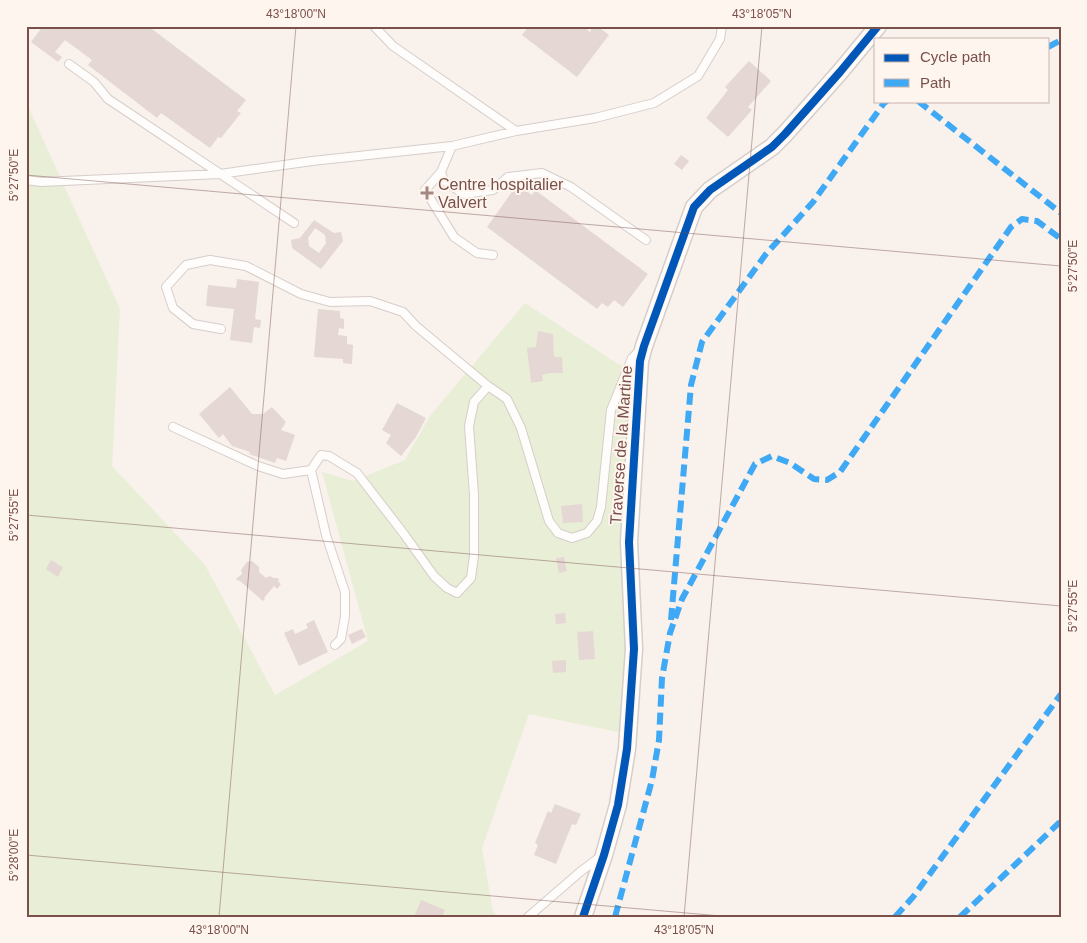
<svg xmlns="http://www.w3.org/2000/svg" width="1087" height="943" font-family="Helvetica,sans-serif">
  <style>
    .green { fill: #e9eed6 }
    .building { fill: #e5d7d4; fill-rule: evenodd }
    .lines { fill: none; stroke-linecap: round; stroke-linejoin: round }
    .service-casing { stroke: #d7cdc9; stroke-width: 10 }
    .minor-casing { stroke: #d7cdc9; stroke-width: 19 }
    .service { stroke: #fefdfc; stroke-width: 8 }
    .minor { stroke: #fefdfc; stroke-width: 16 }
    .quiet { stroke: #3fa9f5; stroke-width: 6; stroke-dasharray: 12 6; stroke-linecap: butt }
    .cycleway-casing { stroke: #fff5ef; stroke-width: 11 }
    .cycleway { stroke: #0057b8; stroke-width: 8 }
    .ticks { fill: none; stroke: #79504a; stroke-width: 1; stroke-opacity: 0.45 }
    .poi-dot { fill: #a58883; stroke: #fff5ef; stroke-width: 2 }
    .labels { text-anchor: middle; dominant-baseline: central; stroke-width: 4; stroke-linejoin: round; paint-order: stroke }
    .poi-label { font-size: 16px; fill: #79504a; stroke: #fff5ef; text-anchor: start }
    .street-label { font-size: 16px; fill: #79504a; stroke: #fff5ef }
    .neatline { fill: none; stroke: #79504a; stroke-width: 2 }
    .ticks-label { font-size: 12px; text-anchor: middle; fill: #79504a }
  </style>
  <rect width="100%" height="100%" fill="#f8f1ec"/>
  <path class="green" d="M26 102 120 309 112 466 205 565 275 695 368 641 322 472 353 481 405 460 430 416 525 303 618 364 633 368 629 664 623 733 529 714 482 848 493 912 501 917H26Z"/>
  <path class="building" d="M43 26H148L246 100 237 111 241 113 221 138 218 137 210 148 161 113 157 118 88 65 92 60 65 40 55 52 62 57 58 62 31 42Z
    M529 26H583L590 32 593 26H597L609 35 577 77 522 35Z
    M749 61 771 81 748 107 752 110 728 137 706 118 728 90 725 87Z
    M681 155 689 161 682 170 674 164Z
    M517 185 532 195 535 190 648 274 623 307 614 300 608 307 602 303 597 309 487 227Z
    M314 220 334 233 341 232 343 241 321 269 292 248 291 240 300 238ZM315 228 325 235 326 243 319 253 309 246 308 238Z
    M237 279 259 282 255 319 261 320 260 328 254 327 252 343 230 340 234 309 206 306 208 285 236 288Z
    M318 309 340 311V318L344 319V329L339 328 338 335 347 336V344L353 345 352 364 343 363V359L314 357Z
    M538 331 553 334 554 357H562L563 373H549L542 375 543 381 531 383 527 348 536 347Z
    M230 387 252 414H263L272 407 286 422 281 430 295 435 286 461 277 458 275 463 249 454 250 452 232 446 223 434 219 438 199 414Z
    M397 403 426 418 416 437 401 456 386 443 391 435 382 430Z
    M582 504 583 522 563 523 561 506Z
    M564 557 567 571 559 573 556 558Z
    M51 560 63 567 58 577 46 569Z
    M252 561 259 567V572L266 578 270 576 273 578H277L279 579 278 581 281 584 277 589 274 586 264 598 265 599 263 601 239 580 238 581 236 579 242 574 241 570 247 562Z
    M565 613 566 623 556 624 555 614Z
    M314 620 328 652 299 666 284 633 293 629 295 634 308 628 306 624Z
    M362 629 366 637 352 644 348 635Z
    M593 631 595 659 579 660 577 632Z
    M566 660V672L553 673 552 661Z
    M555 804 581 814 576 825 572 824 556 864 534 855 538 845 535 843 548 811 551 813Z
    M421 900 445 910 442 917H414Z"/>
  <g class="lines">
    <defs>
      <path id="service" d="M374 26 393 46 516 131
        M69 64 94 82 108 99 294 223
        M441 172 444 181 464 194 493 190 508 177 542 173 571 187 646 240
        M26 180 41 182 220 174 312 161 452 146
        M493 255 477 253 454 237 425 190 441 172 452 146 516 131 595 118 654 103 698 76 720 39 722 26
        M221 329 193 324 173 308 166 287 186 265 210 260 246 266 301 294 330 302 370 301 403 312 416 326 488 386
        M173 427 258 466 283 474 311 470
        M335 645 341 639 345 616V592L326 535 311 470 321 455 329 456 357 473 404 534 434 576 447 588 457 593 471 578 474 556V495L469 426 474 402 488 386 507 399 521 428 549 521 558 533 572 538 587 533 597 521 601 507 611 410 632 358 639 351
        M528 917 580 872 600 857"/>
      <path id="minor" d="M583 917 604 855 618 805 627 749 634 649 629 542 640 361 644 346 694 207 710 190 772 147 785 134 840 72 878 26"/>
    </defs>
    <use href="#service" class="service-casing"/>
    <use href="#minor" class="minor-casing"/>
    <use href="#service" class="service"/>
    <use href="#minor" class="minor"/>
    <path class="quiet" d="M1048 47 1061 40
      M918 101 1061 213
      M671 620 691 385 702 342 766 254 813 202 884 103 887 101
      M615 917 652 780 659 740 662 678 670 633 682 599 755 464 772 456 790 463 814 479 827 480 840 472 1011 227 1022 219 1037 221 1061 239
      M895 917 913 897 1061 694
      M960 917 1061 821"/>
    <defs>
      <path id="cycleway" d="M583 917 604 855 618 805 627 749 634 649 629 542 640 361 644 346 694 207 710 190 772 147 785 134 840 72 878 26"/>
    </defs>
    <use href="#cycleway" class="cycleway-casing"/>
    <use href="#cycleway" class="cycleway"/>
  </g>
  <path class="ticks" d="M26 175 1061 266M26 515 1061 606M26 855 732 917M219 917 296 26M684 917 762 26"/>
  <path class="poi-dot" d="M424.5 185.5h5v5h5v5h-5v5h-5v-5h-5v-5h5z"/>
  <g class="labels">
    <g class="poi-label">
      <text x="438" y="184">Centre hospitalier<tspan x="438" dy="18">Valvert</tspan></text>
    </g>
    <g class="street-label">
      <text transform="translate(621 445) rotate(-86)">Traverse de la Martine</text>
    </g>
  </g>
  <rect width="1087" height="943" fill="none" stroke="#fff5ef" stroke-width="55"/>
  <rect x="874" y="38" width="175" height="65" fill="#fff5ef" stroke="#c9b3ad"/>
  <rect x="884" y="54" width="25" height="8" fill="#0057b8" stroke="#c9b3ad"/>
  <text x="920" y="62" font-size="15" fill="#79504a">Cycle path</text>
  <rect x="884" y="79" width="25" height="8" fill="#3fa9f5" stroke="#c9b3ad"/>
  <text x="920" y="88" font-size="15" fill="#79504a">Path</text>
  <rect x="28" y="28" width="1032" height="888" class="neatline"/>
  <g class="ticks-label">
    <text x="296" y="18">43°18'00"N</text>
    <text x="762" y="18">43°18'05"N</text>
    <text transform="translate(14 175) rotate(-90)" y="4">5°27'50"E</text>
    <text transform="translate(1073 266) rotate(-90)" y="4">5°27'50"E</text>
    <text transform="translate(14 515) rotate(-90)" y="4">5°27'55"E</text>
    <text transform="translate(1073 606) rotate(-90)" y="4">5°27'55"E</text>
    <text transform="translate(14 855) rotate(-90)" y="4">5°28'00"E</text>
    <text x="219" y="934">43°18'00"N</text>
    <text x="684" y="934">43°18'05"N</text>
  </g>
</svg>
